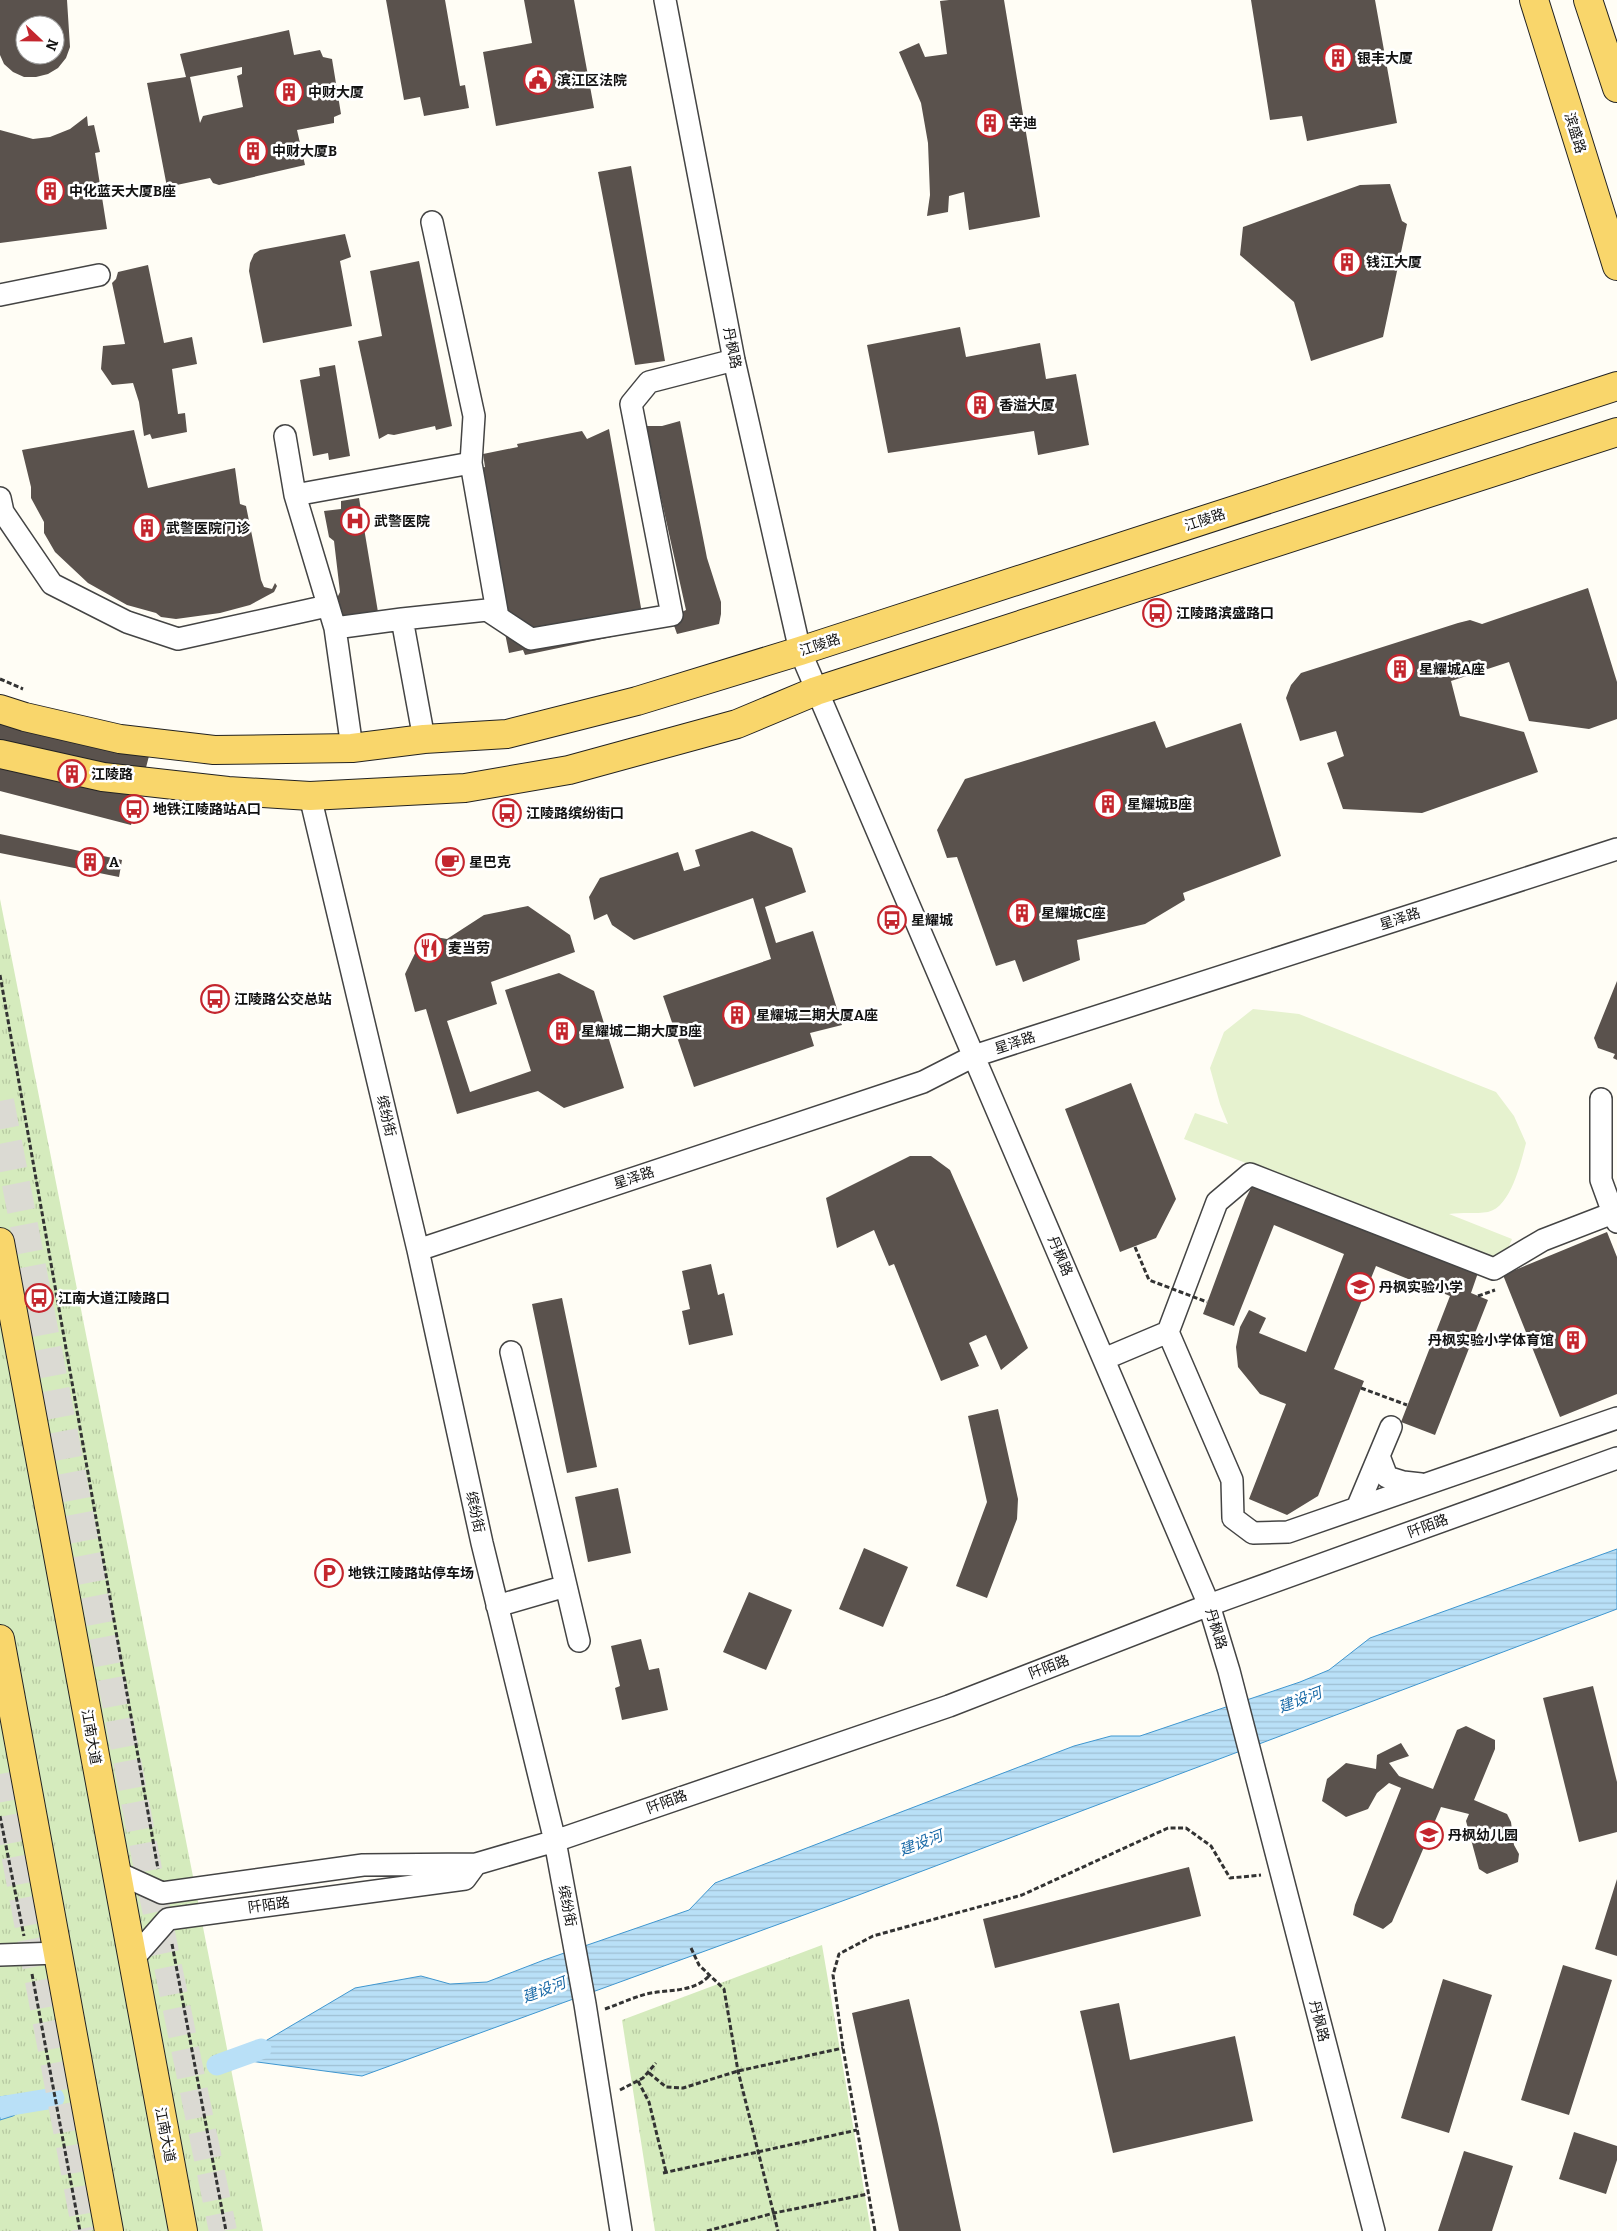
<svg xmlns="http://www.w3.org/2000/svg" width="1617" height="2231" font-family="Bitter,'Noto Sans SC',serif">
  <style>
    .grass { fill: url(#grass-tufts) }
    .pitch { fill: #e6f2cf }
    .water { fill: url(#water-rules); stroke: #3f96cf }
    .lines { fill: none; stroke-linecap: round; stroke-linejoin: round }
    .canal { stroke: #b9e0f7; stroke-width: 21 }
    .building { fill: #5a524d; fill-rule: evenodd }
    .highway-tunnel { stroke: #dbdad3; stroke-width: 28; stroke-dasharray: 28 14; stroke-linecap: butt }
    .minor-casing { stroke: #444; stroke-width: 24 }
    .major-casing { stroke: #222; stroke-width: 30 }
    .path { stroke: #333; stroke-width: 3; stroke-dasharray: 5 2.5; stroke-linecap: butt }
    .minor { stroke: #fff; stroke-width: 21 }
    .major { stroke: #f9d66b; stroke-width: 28 }
    .path-bridge { stroke: #333; stroke-width: 3; stroke-dasharray: 5 2.5; stroke-linecap: butt }
    .labels { text-anchor: middle; dominant-baseline: central; stroke-width: 5; stroke-linejoin: round; paint-order: stroke }
    .poi-label { font-size: 14px; font-weight: bold; fill: #111; stroke: #fff; text-anchor: start }
    .street-label { font-size: 14px; fill: #111; stroke: #fff }
    .water-label { font-size: 15px; font-style: italic; fill: #1768a6; stroke: #fff }
  </style>
  <defs>
    <pattern id="grass-tufts" width="24" height="20" patternUnits="userSpaceOnUse" patternTransform="scale(1.25)"><rect width="24" height="20" fill="#d5ebbd"/><path d="M3 7l-1-3M5 7V3M7 7l1-3M15 17l-1-3M17 17v-4M19 17l1-3" fill="none" stroke="#b6c8a1"/></pattern>
    <pattern id="water-rules" width="6" height="5" patternUnits="userSpaceOnUse" patternTransform="scale(1.25)"><rect width="6" height="5" fill="#b9e0f7"/><path d="M0 2.5h6" fill="none" stroke="#9ebfd3"/></pattern>
  </defs>
  <rect width="100%" height="100%" fill="#fffdf5"/>
  <path class="grass" d="M0 899 263 2231H0Z
    M822 1945 871 2231H655L622 2020Z"/>
  <path class="pitch" d="M1253 1009 1299 1014 1496 1092 1514 1116 1526 1143C1521 1162 1511 1207 1488 1212 1476 1214 1462 1212 1449 1214L1512 1239 1502 1263 1184 1139 1195 1113 1228 1124 1220 1104 1210 1068 1224 1032Z"/>
  <path class="water" d="M1617 1549V1609L856 1896 362 2076 235 2059 355 1988 421 1976 450 1984 487 1982 544 1960 689 1910 715 1883 1074 1746 1111 1736H1140L1300 1682 1329 1670 1370 1638Z
    M6 2096 39 2100 13 2116 0 2120V2097Z"/>
  <g class="lines">
    <path class="canal" d="M217 2065 261 2049
      M0 2107 54 2098"/>
  </g>
  <path class="building" d="M0 0H67L70 47 66 58 58 68 48 74 36 77H24L13 72 4 64 0 55ZM25 25H55V55H25Z
    M386 0H445L460 86 465 85 469 108 424 116 420 97 404 100Z
    M524 0H574L594 108 496 126 483 52 532 43Z
    M949 0H1004L1040 217 969 230 964 192 949 196 948 212 927 216 930 195 928 143 921 103 899 52 919 43 925 57 947 54 940 1Z
    M1251 0H1375L1397 123 1307 141 1302 116 1270 120Z
    M289 30 294 55 320 50 323 57 332 59 341 114 334 117V123L297 130 305 165 219 185 213 183 210 178 167 187 147 83 186 77 180 54ZM242 67V74L237 76 243 107 203 116 200 123 190 77Z
    M87 116 88 126 94 125 100 152 95 153 107 229 0 243V130L33 139 50 137 70 129Z
    M631 166 665 361 635 365 598 172Z
    M1390 184 1402 221 1407 224 1383 337 1311 361 1294 302 1240 255 1243 227 1360 185Z
    M345 234 351 257 340 261 352 326 263 343 249 271 250 263 254 254 260 250Z
    M419 261 452 426 436 430 435 426 394 435 388 434 379 439 358 341 382 336 370 271Z
    M148 265 164 343 192 337 197 364 172 369 178 414 185 413 187 432 152 439 150 434 144 436 139 402 133 383 112 385 101 369 103 346 125 344 112 283 116 279 118 272Z
    M960 327 966 357 1040 343 1046 379 1076 374 1089 445 1038 455 1034 431 888 453 867 345Z
    M335 365 350 456 329 460 328 453 313 456 300 380 320 376 319 368Z
    M680 421 707 558 721 602V614L719 624 677 634 671 617 686 610 645 426H662Z
    M609 429 645 630 525 655 523 650 509 653 472 470 485 467 483 454 518 447 517 444 582 431 587 439Z
    M134 430 148 488 235 468 240 504 246 506 261 580 264 587 272 589 275 583 277 586 274 592 250 605 220 613 176 619 161 617 156 613 127 605 88 583 55 552 44 533V522L31 498V487L22 450Z
    M359 498 378 612 341 618 337 598 340 592 334 541 329 537 324 511 341 509V501Z
    M1588 588 1617 682V719L1589 729 1529 721 1509 662 1451 681 1460 716 1524 732 1538 772 1422 813 1343 809 1327 763 1344 756 1336 731 1300 741 1291 713 1286 698 1291 685 1301 673 1458 623 1470 620 1482 624Z
    M0 715 149 756 131 825 0 791Z
    M1155 721 1166 748 1241 723 1281 856 1183 893 1185 900 1145 924 1077 940 1080 960 1023 982 1015 960 996 966 957 857 947 858 937 830 965 779Z
    M752 831 792 848 806 892 765 907 776 943 813 931 842 1025 810 1033 814 1046 694 1087 663 996 771 959 753 898 634 940 612 925 607 914 594 920 589 897 600 878 678 852 684 871 700 866 695 850Z
    M0 834 122 860 119 877 0 853Z
    M528 906 570 935 575 952 491 982 497 1004 447 1021 470 1092 531 1071 505 990 559 973 594 991 624 1088 564 1108 538 1091 457 1114 426 1009 415 1012 405 974 424 935 447 939 484 915Z
    M1617 981V1060L1613 1058 1615 1054 1598 1048 1594 1038Z
    M1131 1083 1176 1199 1156 1238 1120 1252 1065 1109Z
    M910 1156H931L950 1170 1028 1348 1001 1370 986 1335 969 1343 979 1366 941 1381 894 1264 889 1266 874 1230 837 1248 826 1198Z
    M1257 1176 1480 1267 1471 1293 1488 1300 1435 1435 1401 1422 1450 1296 1376 1266 1334 1369 1364 1381 1318 1496 1287 1515 1249 1499 1286 1404 1260 1394 1238 1367 1236 1347 1240 1327 1249 1310 1266 1318 1259 1333 1306 1352 1344 1254 1274 1225 1234 1326 1203 1314 1245 1200Z
    M1607 1232 1617 1257V1394L1560 1417 1503 1275Z
    M711 1264 718 1295 724 1293 733 1335 689 1345 682 1311 690 1309 682 1271Z
    M562 1298 597 1467 567 1473 532 1304Z
    M998 1409 1018 1499 1017 1519 987 1598 956 1586 987 1502 968 1416Z
    M618 1488 631 1553 588 1562 575 1497Z
    M864 1548 908 1567 883 1627 839 1609Z
    M749 1592 792 1610 766 1670 723 1652Z
    M641 1639 649 1670 659 1668 668 1710 622 1720 615 1688 620 1686 611 1646Z
    M1593 1686 1617 1782V1832L1579 1842 1543 1698Z
    M1466 1726 1495 1740V1749L1474 1800 1507 1814 1511 1822 1514 1845 1519 1854 1518 1862 1487 1874 1479 1869 1466 1821 1469 1814 1441 1807 1392 1922 1383 1929 1353 1915 1355 1905 1401 1788 1389 1783 1377 1793 1368 1809 1346 1817 1322 1801 1327 1779 1346 1763 1376 1769 1377 1755 1401 1743 1409 1756 1389 1763 1399 1776 1433 1789 1457 1730Z
    M1189 1867 1201 1916 995 1968 983 1919Z
    M1617 1879V1956L1595 1949Z
    M1563 1965 1612 1980 1569 2115 1521 2100Z
    M1443 1979 1492 1995 1449 2133 1401 2118Z
    M909 1999 938 2124 961 2231H899L852 2013Z
    M1119 2003 1130 2060 1235 2036 1253 2121 1113 2153 1080 2011Z
    M1574 2132 1617 2146V2160L1606 2194 1559 2179Z
    M1464 2151 1513 2166 1492 2231H1438Z"/>
  <g class="lines">
    <path class="highway-tunnel" d="M0 1101 151 1885 223 2231
      M0 1774 86 2231"/>
    <defs>
      <path id="minor" d="M665 0 734 360 800 651 1209 1605 1229 1671 1374 2231
        M432 222 474 416 471 463
        M0 295 99 275
        M285 436 295 495 335 628 402 619 487 610 531 639 672 615 631 404 649 382 734 360
        M295 495 471 463 498 617
        M0 498 3 512 52 584 127 622 178 639 327 606
        M402 619 424 739
        M335 628 352 748
        M310 796 418 1250 482 1543 555 1841 585 2004 621 2231
        M1601 1099V1180L1613 1213
        M418 1250 923 1082 974 1056 1617 849
        M1168 1332 1217 1202 1250 1174 1494 1269 1543 1240 1613 1213 1617 1222
        M511 1352 579 1641
        M1104 1359 1168 1332 1232 1480 1233 1518 1253 1533 1288 1532 1617 1418
        M1379 1456 1387 1477 1403 1482 1421 1484
        M1357 1508 1391 1427
        M497 1606 566 1586
        M116 1872 162 1893 363 1865 476 1864 555 1841 949 1706 1209 1605 1617 1458
        M0 1955 58 1953
        M132 1960 168 1919 465 1879 476 1864"/>
      <path id="major" d="M1534 0 1617 266
        M1588 0 1617 88
        M0 709 25 717 120 739 214 750 352 748 424 739 507 734 637 701 800 651 1617 386
        M0 754 103 777 228 791 310 796 465 788 569 770 737 724 816 691 1617 432
        M0 1242 183 2231
        M0 1639 109 2231"/>
    </defs>
    <use href="#minor" class="minor-casing"/>
    <use href="#major" class="major-casing"/>
    <path class="path" d="M0 679 23 689
      M0 975 158 1869
      M1478 1296 1495 1290
      M1361 1388 1407 1405
      M0 1816 24 1936
      M172 1944 226 2231
      M691 1948 699 1965 724 1989 738 2071 778 2231
      M32 1974 80 2231
      M605 2009C619 2004 632 1998 646 1994 668 1989 693 1993 709 1976
      M649 2073 666 2087 683 2088 738 2071 843 2048
      M638 2081 649 2102 666 2172
      M620 2090 643 2078 656 2063
      M663 2173 857 2130
      M707 2231 774 2213 868 2194
      M875 2231 843 2048 833 1975 839 1954 873 1936 1022 1895 1168 1828H1186L1211 1846 1230 1878 1261 1875"/>
    <use href="#minor" class="minor"/>
    <use href="#major" class="major"/>
    <path class="path-bridge" d="M1135 1247 1149 1280 1207 1302"/>
  </g>
  <defs>
    <symbol id="building-ring" viewBox="-11 -11 22 22"><circle r="9.5" fill="#fff" stroke="#c4262e" stroke-width="1.5"/><path d="M-4-6H4V6H1V3H-1V6H-4ZM-2.5-4.3h1.7v1.8h-1.7ZM.8-4.3h1.7v1.8H.8ZM-2.5-1h1.7V.8h-1.7ZM.8-1h1.7V.8H.8Z" fill="#c4262e"/></symbol>
    <symbol id="civic-ring" viewBox="-11 -11 22 22"><circle r="9.5" fill="#fff" stroke="#c4262e" stroke-width="1.5"/><path d="M-.6-6.5H3V-4.5H.6V-3L4-1V1h2V6H-6V1h2V-1L-.6-3ZM-1.2 2.5V6h2.4V2.5Z" fill="#c4262e"/></symbol>
    <symbol id="hospital-ring" viewBox="-11 -11 22 22"><circle r="9.5" fill="#fff" stroke="#c4262e" stroke-width="1.5"/><path d="M-5-5h3v3.5h4V-5h3V5h-3V1.5h-4V5h-3Z" fill="#c4262e"/></symbol>
    <symbol id="bus-ring" viewBox="-11 -11 22 22"><circle r="9.5" fill="#fff" stroke="#c4262e" stroke-width="1.5"/><path d="M-5-6H5V4H4V6H2V4H-2V6H-4V4H-5ZM-3.5-4V0h7V-4ZM-3.5 1.2v1.5H-2V1.2ZM2 1.2v1.5H3.5V1.2Z" fill="#c4262e"/></symbol>
    <symbol id="cafe-ring" viewBox="-11 -11 22 22"><circle r="9.5" fill="#fff" stroke="#c4262e" stroke-width="1.5"/><path d="M-5.5-4.5H6V0H3Q3 3.5 0 3.5H-2.5Q-5.5 3.5-5.5 0ZM3-3.2v2h1.7v-2ZM-6 4.5H4V6H-6Z" fill="#c4262e"/></symbol>
    <symbol id="restaurant-ring" viewBox="-11 -11 22 22"><circle r="9.5" fill="#fff" stroke="#c4262e" stroke-width="1.5"/><path d="M-5-6h1v4h1v-4h1v4h1v-4h1v5L-1.5 .5V6h-2V.5L-5-1ZM5-6V6H3V1.5H1.5Q1.5-4 5-6Z" fill="#c4262e"/></symbol>
    <symbol id="school-ring" viewBox="-11 -11 22 22"><circle r="9.5" fill="#fff" stroke="#c4262e" stroke-width="1.5"/><path d="M0-5L7-2L0 1L-7-2ZM-4 1L0 2.5L4 1V4Q0 6-4 4Z" fill="#c4262e"/></symbol>
    <symbol id="parking-ring" viewBox="-11 -11 22 22"><circle r="9.5" fill="#fff" stroke="#c4262e" stroke-width="1.5"/><path d="M-3.5-5.5H1a3.5 3.5 0 0 1 0 7H-1V5.5H-3.5ZM-1-3.4V-.6H.8a1.4 1.4 0 0 0 0-2.8Z" fill="#c4262e"/></symbol>
  </defs>
  <g fill-rule="evenodd">
    <use href="#building-ring" x="1322" y="42" width="32" height="32"/>
    <use href="#civic-ring" x="522" y="64" width="32" height="32"/>
    <use href="#building-ring" x="273" y="76" width="32" height="32"/>
    <use href="#building-ring" x="974" y="107" width="32" height="32"/>
    <use href="#building-ring" x="237" y="135" width="32" height="32"/>
    <use href="#building-ring" x="34" y="175" width="32" height="32"/>
    <use href="#building-ring" x="1331" y="246" width="32" height="32"/>
    <use href="#building-ring" x="964" y="389" width="32" height="32"/>
    <use href="#hospital-ring" x="339" y="505" width="32" height="32"/>
    <use href="#building-ring" x="131" y="512" width="32" height="32"/>
    <use href="#bus-ring" x="1141" y="597" width="32" height="32"/>
    <use href="#building-ring" x="1384" y="653" width="32" height="32"/>
    <use href="#building-ring" x="56" y="758" width="32" height="32"/>
    <use href="#building-ring" x="1092" y="788" width="32" height="32"/>
    <use href="#bus-ring" x="118" y="793" width="32" height="32"/>
    <use href="#bus-ring" x="491" y="797" width="32" height="32"/>
    <use href="#building-ring" x="74" y="846" width="32" height="32"/>
    <use href="#cafe-ring" x="434" y="846" width="32" height="32"/>
    <use href="#building-ring" x="1006" y="897" width="32" height="32"/>
    <use href="#bus-ring" x="876" y="904" width="32" height="32"/>
    <use href="#restaurant-ring" x="413" y="932" width="32" height="32"/>
    <use href="#bus-ring" x="199" y="983" width="32" height="32"/>
    <use href="#building-ring" x="721" y="999" width="32" height="32"/>
    <use href="#building-ring" x="546" y="1015" width="32" height="32"/>
    <use href="#school-ring" x="1344" y="1271" width="32" height="32"/>
    <use href="#bus-ring" x="23" y="1282" width="32" height="32"/>
    <use href="#building-ring" x="1557" y="1324" width="32" height="32"/>
    <use href="#parking-ring" x="313" y="1557" width="32" height="32"/>
    <use href="#school-ring" x="1413" y="1819" width="32" height="32"/>
  </g>
  <g class="labels">
    <g class="poi-label">
      <text x="1357" y="58">银丰大厦</text>
      <text x="557" y="80">滨江区法院</text>
      <text x="308" y="92">中财大厦</text>
      <text x="1009" y="123">辛迪</text>
      <text x="272" y="151">中财大厦B</text>
      <text x="69" y="191">中化蓝天大厦B座</text>
      <text x="1366" y="262">钱江大厦</text>
      <text x="999" y="405">香溢大厦</text>
      <text x="374" y="521">武警医院</text>
      <text x="166" y="528">武警医院门诊</text>
      <text x="1176" y="613">江陵路滨盛路口</text>
      <text x="1419" y="669">星耀城A座</text>
      <text x="91" y="774">江陵路</text>
      <text x="1127" y="804">星耀城B座</text>
      <text x="153" y="809">地铁江陵路站A口</text>
      <text x="526" y="813">江陵路缤纷街口</text>
      <text x="109" y="862">A</text>
      <text x="469" y="862">星巴克</text>
      <text x="1041" y="913">星耀城C座</text>
      <text x="911" y="920">星耀城</text>
      <text x="448" y="948">麦当劳</text>
      <text x="234" y="999">江陵路公交总站</text>
      <text x="756" y="1015">星耀城二期大厦A座</text>
      <text x="581" y="1031">星耀城二期大厦B座</text>
      <text x="1379" y="1287">丹枫实验小学</text>
      <text x="58" y="1298">江南大道江陵路口</text>
      <text x="1554" y="1340" text-anchor="end">丹枫实验小学体育馆</text>
      <text x="348" y="1573">地铁江陵路站停车场</text>
      <text x="1448" y="1835">丹枫幼儿园</text>
    </g>
    <g class="street-label">
      <text transform="translate(1575 133) rotate(73)">滨盛路</text>
      <text transform="translate(732 348) rotate(79)">丹枫路</text>
      <text transform="translate(1205 520) rotate(-18)">江陵路</text>
      <text transform="translate(820 645) rotate(-18)">江陵路</text>
      <text transform="translate(1400 919) rotate(-18)">星泽路</text>
      <text transform="translate(1015 1043) rotate(-18)">星泽路</text>
      <text transform="translate(386 1116) rotate(77)">缤纷街</text>
      <text transform="translate(634 1178) rotate(-18)">星泽路</text>
      <text transform="translate(1060 1256) rotate(67)">丹枫路</text>
      <text transform="translate(475 1512) rotate(78)">缤纷街</text>
      <text transform="translate(1428 1526) rotate(-20)">阡陌路</text>
      <text transform="translate(1216 1629) rotate(73)">丹枫路</text>
      <text transform="translate(1049 1667) rotate(-21)">阡陌路</text>
      <text transform="translate(91 1737) rotate(80)">江南大道</text>
      <text transform="translate(667 1802) rotate(-20)">阡陌路</text>
      <text transform="translate(269 1905) rotate(-8)">阡陌路</text>
      <text transform="translate(567 1906) rotate(79)">缤纷街</text>
      <text transform="translate(1319 2021) rotate(76)">丹枫路</text>
      <text transform="translate(165 2135) rotate(79)">江南大道</text>
    </g>
    <g class="water-label">
      <text transform="translate(1300 1700) rotate(-21)">建设河</text>
      <text transform="translate(921 1843) rotate(-21)">建设河</text>
      <text transform="translate(544 1990) rotate(-21)">建设河</text>
    </g>
  </g>
  <g transform="translate(40 40) rotate(112)"><circle r="24" fill="#ffffff" stroke="#a0a0a0"/>
  <path d="M0-4L9 19L0 12L-9 19Z" fill="#c4262e"/>
  <text y="-8" font-size="14" font-weight="bold" text-anchor="middle" fill="#111111">N</text>
  </g>
</svg>
